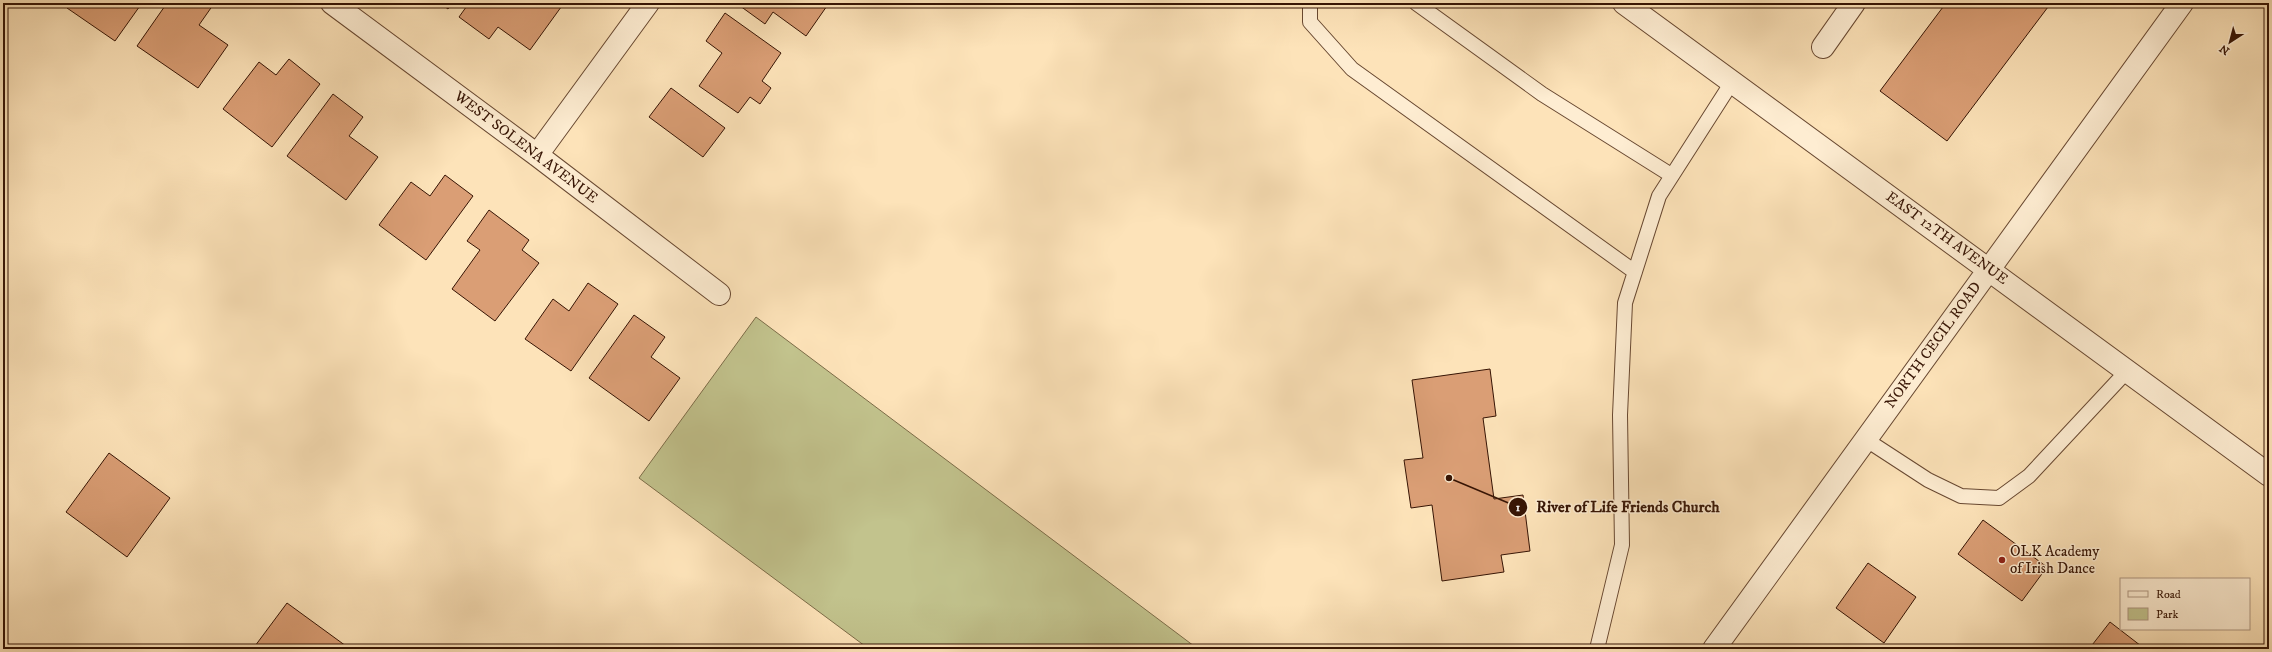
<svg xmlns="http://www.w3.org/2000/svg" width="2272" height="652" font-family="'IM FELL DW Pica',serif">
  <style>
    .green { fill: #c2c38d; stroke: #7c6c48 }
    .building { fill: #da9e75; stroke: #361404 }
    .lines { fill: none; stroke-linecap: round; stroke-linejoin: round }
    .service-casing { stroke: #684831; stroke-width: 16 }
    .minor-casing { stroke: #684831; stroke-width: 24 }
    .tertiary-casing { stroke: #684831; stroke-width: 24 }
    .service { stroke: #feedd2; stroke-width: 14 }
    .minor { stroke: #feedd2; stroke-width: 22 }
    .tertiary { stroke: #feedd2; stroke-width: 22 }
    .poi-dot { fill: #8f2418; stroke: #feedd2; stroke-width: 1.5 }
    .labels { text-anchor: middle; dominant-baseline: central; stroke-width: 3; stroke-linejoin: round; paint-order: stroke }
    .street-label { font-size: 15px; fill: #361404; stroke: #feedd2 }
    .poi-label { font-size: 15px; fill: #361404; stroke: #feedd2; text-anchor: start }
    .leader { fill: none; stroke: #361404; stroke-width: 1.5 }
    .callout-dot { fill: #361404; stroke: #feedd2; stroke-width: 1.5 }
    .mark-label { font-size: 12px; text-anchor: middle; font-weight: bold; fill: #fff }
    .callout-label { font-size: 16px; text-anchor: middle; font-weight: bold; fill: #361404; stroke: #feedd2; stroke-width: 3; stroke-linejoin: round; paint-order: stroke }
  </style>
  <rect width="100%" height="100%" fill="#fde3b9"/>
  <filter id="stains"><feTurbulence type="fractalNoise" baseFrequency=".005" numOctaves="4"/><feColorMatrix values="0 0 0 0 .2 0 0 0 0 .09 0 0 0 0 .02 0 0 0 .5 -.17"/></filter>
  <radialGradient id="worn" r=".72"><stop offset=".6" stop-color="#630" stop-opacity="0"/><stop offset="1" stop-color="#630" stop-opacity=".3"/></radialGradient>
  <path class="green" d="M756 317 1198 649H869L639 478Z"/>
  <path class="building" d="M70 3H142L115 41 67 8Z
    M167 3H211L213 5 199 25 228 45 198 88 137 46Z
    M440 3H452L448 9Z
    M469 3H564L530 50 498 27 489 39 459 17Z
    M736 3H829L806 36 773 12 765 24Z
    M1946 3H2051L1947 141 1880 91Z
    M725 13 781 53 762 81 771 88 760 104 750 97 738 113 699 86 722 53 706 41Z
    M289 59 320 84 272 147 223 109 259 62 276 75Z
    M671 88 725 128 703 157 649 117Z
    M333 94 363 117 349 136 378 157 346 200 287 156Z
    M445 175 473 196 426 260 379 225 411 182 430 196Z
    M489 210 529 240 522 250 539 263 495 321 452 289 480 250 467 241Z
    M588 283 618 304 571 371 525 339 553 299 569 311Z
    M634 315 665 337 651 357 680 378 649 421 589 378Z
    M1490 369 1496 416 1483 418 1494 499 1523 495 1530 551 1501 555 1504 572 1442 581 1432 505 1411 508 1404 460 1423 458 1412 380Z
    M109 453 170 498 127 557 66 512Z
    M1983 520 2047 567 2022 601 1958 554Z
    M1868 563 1916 597 1884 643 1836 608Z
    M287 603 346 646 344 649H259L255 646Z
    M2110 622 2145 649H2089Z"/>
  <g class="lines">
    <defs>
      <path id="service" d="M1310 3V22L1352 69 1635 272
        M1416 3 1542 94 1671 175
        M1865 439 1928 480 1961 496 1999 498 2029 476 2127 371
        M1597 649 1622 545 1620 415 1625 303 1659 196 1732 82"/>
      <path id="minor" d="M332 3 537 155 719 294
        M1823 47 1854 3
        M537 155 648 3"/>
      <path id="tertiary" d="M1624 3 2269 475
        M1714 649 2182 3"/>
    </defs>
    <use href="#service" class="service-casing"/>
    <use href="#minor" class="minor-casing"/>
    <use href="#tertiary" class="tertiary-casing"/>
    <use href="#service" class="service"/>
    <use href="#minor" class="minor"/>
    <use href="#tertiary" class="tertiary"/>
  </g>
  <circle class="poi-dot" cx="2002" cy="560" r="4"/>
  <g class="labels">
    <g class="street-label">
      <text transform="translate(526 147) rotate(37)">WEST SOLENA AVENUE</text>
      <text transform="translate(1947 238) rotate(36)">EAST 12TH AVENUE</text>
      <text transform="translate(1933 345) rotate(-54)">NORTH CECIL ROAD</text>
    </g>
    <g class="poi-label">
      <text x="2010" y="551">OLK Academy<tspan x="2010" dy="17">of Irish Dance</tspan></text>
    </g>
  </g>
  <path class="leader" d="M1449 478L1518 507"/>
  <g class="callout-dot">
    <circle cx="1449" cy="478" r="4"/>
    <circle cx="1518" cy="507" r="10"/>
  </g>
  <g class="mark-label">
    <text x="1518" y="511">1</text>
  </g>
  <g class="callout-label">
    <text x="1628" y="512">River of Life Friends Church</text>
  </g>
  <rect width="2272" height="652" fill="none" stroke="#fde3b9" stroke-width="16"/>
  <rect x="4" y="4" width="2264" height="644" fill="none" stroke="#361404" stroke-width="2"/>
  <rect x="8" y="8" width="2256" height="636" fill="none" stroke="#361404"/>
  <rect x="2120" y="578" width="130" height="52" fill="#feedd2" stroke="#ae9680"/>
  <rect x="2128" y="591" width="20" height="6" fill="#feedd2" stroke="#ae9680"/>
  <text x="2156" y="598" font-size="12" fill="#361404">Road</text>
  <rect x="2128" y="608" width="20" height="12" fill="#c2c38d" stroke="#ae9680"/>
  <text x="2156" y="618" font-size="12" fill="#361404">Park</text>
  <g transform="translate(2230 42) rotate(216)" stroke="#feedd2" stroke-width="3" paint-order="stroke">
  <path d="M0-3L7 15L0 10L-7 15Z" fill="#361404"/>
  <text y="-6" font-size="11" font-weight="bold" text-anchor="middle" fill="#361404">N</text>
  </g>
  <rect width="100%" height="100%" filter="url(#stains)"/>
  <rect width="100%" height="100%" fill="url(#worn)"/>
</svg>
